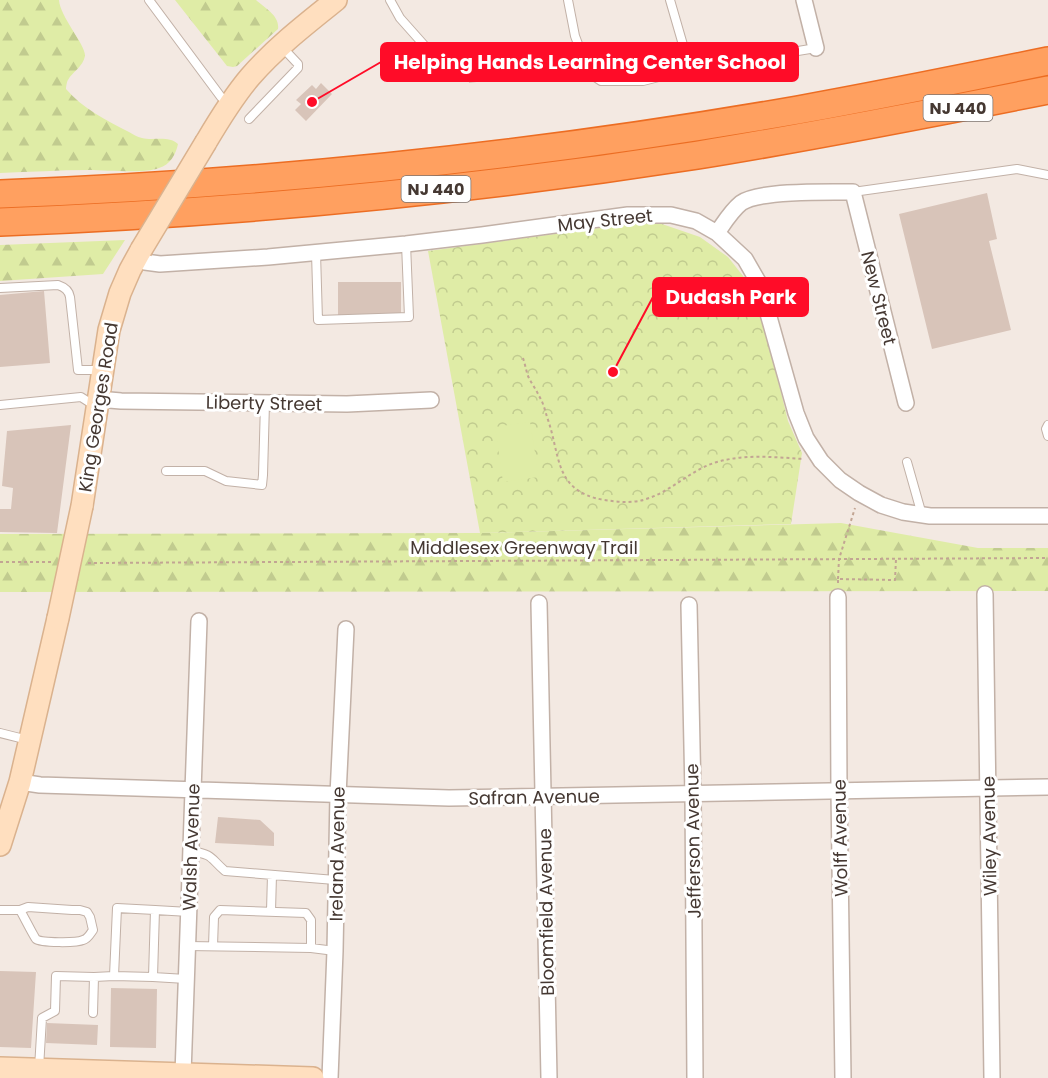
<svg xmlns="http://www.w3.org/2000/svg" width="1048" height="1078" font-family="Poppins,sans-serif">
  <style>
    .forest { fill: url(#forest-firs) }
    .park { fill: url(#park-crowns) }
    .garden { fill: #dfeca6 }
    .building { fill: #d8c4b9 }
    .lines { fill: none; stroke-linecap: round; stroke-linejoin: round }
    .lane-casing { stroke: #c2b1a7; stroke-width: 10 }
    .street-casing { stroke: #c2b1a7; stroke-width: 18 }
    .secondary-casing { stroke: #dab28e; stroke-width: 24 }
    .highway-casing { stroke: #ec6d23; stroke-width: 30 }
    .path { stroke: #c2a593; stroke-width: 2; stroke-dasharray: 3 3; stroke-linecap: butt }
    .lane { stroke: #fff; stroke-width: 8 }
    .street { stroke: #fff; stroke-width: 15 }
    .secondary { stroke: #ffdfbf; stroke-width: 21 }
    .highway { stroke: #ffa060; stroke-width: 27 }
    .secondary-bridge-casing { stroke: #dab28e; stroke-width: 24; stroke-linecap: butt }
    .secondary-bridge { stroke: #ffdfbf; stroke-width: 21 }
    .labels { text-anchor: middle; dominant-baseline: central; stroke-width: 6; stroke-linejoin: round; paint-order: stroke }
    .shield { fill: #fff; stroke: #7d7470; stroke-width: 1.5 }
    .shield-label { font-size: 16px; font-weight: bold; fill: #453832 }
    .street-label { font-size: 18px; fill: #453832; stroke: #fff }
    .leader { fill: none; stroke: #ff0c28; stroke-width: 2 }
    .callout-dot { fill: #ff0c28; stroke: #fff; stroke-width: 2 }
    .callout { fill: #ff0c28; stroke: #ff0c28; stroke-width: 2 }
    .callout-label { font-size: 20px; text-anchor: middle; font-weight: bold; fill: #fff }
  </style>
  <defs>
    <pattern id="forest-firs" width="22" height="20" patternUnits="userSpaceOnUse" patternTransform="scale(1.5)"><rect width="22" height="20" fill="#dfeca6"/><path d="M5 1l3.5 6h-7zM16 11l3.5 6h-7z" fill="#c1cb8f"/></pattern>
    <pattern id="park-crowns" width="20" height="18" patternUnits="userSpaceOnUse" patternTransform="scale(1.5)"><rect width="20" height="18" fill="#dfeca6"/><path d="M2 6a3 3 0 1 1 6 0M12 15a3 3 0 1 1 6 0" fill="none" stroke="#c1cb8f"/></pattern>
  </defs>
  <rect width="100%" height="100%" fill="#f3e9e2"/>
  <path class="forest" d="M0 0H59C60 17 86 45 85 56 83 67 72 72 68 80 67 81 66 87 66 89 82 108 107 121 129 132 133 134 137 137 142 138 154 141 168 135 178 144 176 154 170 165 159 168 144 174 107 170 89 170 59 170 30 172 0 173Z
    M175 0H256C265 8 280 16 278 29L237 66 233 67 227 66Z
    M125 240 103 274 0 281V245Z
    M841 523 978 548H1048V591L0 592V534L480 533Z"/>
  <path class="park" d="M629 224H662L700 237 728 257 751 286 764 323 788 421 802 453 791 524 480 533 428 251Z"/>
  <path class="garden" d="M530 422 539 477 503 482 495 427Z"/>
  <path class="building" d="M402 42 406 62 392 65 388 45Z
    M488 50 492 80 469 83 466 53Z
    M321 83 332 94 306 121 295 110 301 104 296 100 312 85 316 89Z
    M987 193 997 239 989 241 1011 330 932 349 899 214Z
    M338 282H401V315H338Z
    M44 291 50 363 0 367V295Z
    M71 425 57 533 0 532V509H11L13 488 2 486 7 431Z
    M218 817 260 820 274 833V846L215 843Z
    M0 971 36 972 31 1048 0 1047Z
    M111 988 157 989 156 1048 110 1047Z
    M47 1023 98 1025 97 1045 46 1043Z"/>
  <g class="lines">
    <defs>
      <path id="lane" d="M149 0 221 97 228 103
        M390 0 400 18 424 45 435 74
        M568 0 575 36 589 73 601 81H643L690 69
        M670 0 690 69 816 48
        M249 119 298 68V64L282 47
        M853 192 1017 169 1048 175
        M316 253 318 320 409 317 406 244
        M0 288 58 285C64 287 69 290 70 297L78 370H100
        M0 405 81 397 95 406
        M1048 425 1046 429 1048 436
        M907 462 922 515
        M166 471H205L226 481 262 485 263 475 265 403
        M0 733 28 740
        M191 851C214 855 209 857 225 871L335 880
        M0 910H20L28 907 72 910H80L87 912 90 917 93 930C90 934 88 939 83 940 77 943 41 943 36 939 34 937 23 915 20 910
        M271 911 272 875
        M187 946 311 948 335 951
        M213 946 214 917 220 910 306 913 311 920V948
        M114 976 117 908 155 910
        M94 977 114 976 153 977
        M186 979 153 977 155 910 189 912
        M39 1068 42 1018 55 1011 56 976 94 977 93 1013"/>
      <path id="street" d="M804 0 816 48
        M717 233C724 223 731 211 741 203 759 190 828 192 853 192L906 403
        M137 258 145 262 160 264 268 257 406 244 482 235 628 215H671L696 221 717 233 745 259 760 285 796 413 806 438 821 461 840 480 859 493 881 505 903 512 930 516H1048
        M98 399 121 401 347 404 431 400
        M985 594 992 1078
        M838 597 839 791 843 1078
        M539 603 549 1078
        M689 605 693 794 695 1078
        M20 782 40 785 449 798 1048 787
        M183 1074 199 621
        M330 1078 335 951 338 795 346 629"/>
      <path id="secondary" d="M206 142C219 120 233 97 250 77 275 48 306 24 336 0
        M82 506 109 330 120 293 130 270 141 250
        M0 845 20 782 58 618
        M0 1068 313 1078"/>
      <path id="highway" d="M0 194C267 184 534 156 798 110 881 95 965 78 1048 61
        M0 222C233 213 467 191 698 155 815 136 932 113 1048 90"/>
    </defs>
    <use href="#lane" class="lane-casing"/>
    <use href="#street" class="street-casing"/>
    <use href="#secondary" class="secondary-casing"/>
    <use href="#highway" class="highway-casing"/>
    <path class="path" d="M523 358C525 364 526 370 528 376 531 383 536 389 539 396 543 402 545 410 547 417 561 455 553 491 604 500 619 502 634 504 649 498 673 490 692 469 717 462 745 454 774 457 803 459
      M0 562H52
      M88 563 1048 558
      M838 579 839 559 855 508
      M838 583V579L895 580 896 559"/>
    <use href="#lane" class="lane"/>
    <use href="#street" class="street"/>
    <use href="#secondary" class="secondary"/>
    <use href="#highway" class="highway"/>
    <defs>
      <path id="secondary-bridge" d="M141 250 206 142
        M58 618 82 506"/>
    </defs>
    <use href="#secondary-bridge" class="secondary-bridge-casing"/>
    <use href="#secondary-bridge" class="secondary-bridge"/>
  </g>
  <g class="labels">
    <g class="shield">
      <rect x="923.5" y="95" width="69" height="26" rx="4.5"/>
      <rect x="401.5" y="176" width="69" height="26" rx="4.5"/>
    </g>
    <g class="shield-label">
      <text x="958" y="108">NJ 440</text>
      <text x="436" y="189">NJ 440</text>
    </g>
    <g class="street-label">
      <text transform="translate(605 220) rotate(-6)">May Street</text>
      <text transform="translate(879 298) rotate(76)">New Street</text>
      <text transform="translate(264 403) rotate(1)">Liberty Street</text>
      <text transform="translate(98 407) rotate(-81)">King Georges Road</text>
      <text x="524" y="547">Middlesex Greenway Trail</text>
      <text transform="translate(534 797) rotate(-1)">Safran Avenue</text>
      <text transform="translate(989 836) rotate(-91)">Wiley Avenue</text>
      <text transform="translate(840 838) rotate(-91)">Wolff Avenue</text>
      <text transform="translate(693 841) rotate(-91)">Jefferson Avenue</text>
      <text transform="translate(191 847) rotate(-88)">Walsh Avenue</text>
      <text transform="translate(337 854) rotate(-89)">Ireland Avenue</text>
      <text transform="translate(546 912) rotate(-91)">Bloomfield Avenue</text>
    </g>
  </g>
  <path class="leader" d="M312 102L381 62M613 372L653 297"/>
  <g class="callout-dot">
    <circle cx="312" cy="102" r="6"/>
    <circle cx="613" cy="372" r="6"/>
  </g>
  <g class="callout">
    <rect x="381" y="43" width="417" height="38" rx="6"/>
    <rect x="653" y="278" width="155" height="38" rx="6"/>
  </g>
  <g class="callout-label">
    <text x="590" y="69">Helping Hands Learning Center School</text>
    <text x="731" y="304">Dudash Park</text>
  </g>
</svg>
